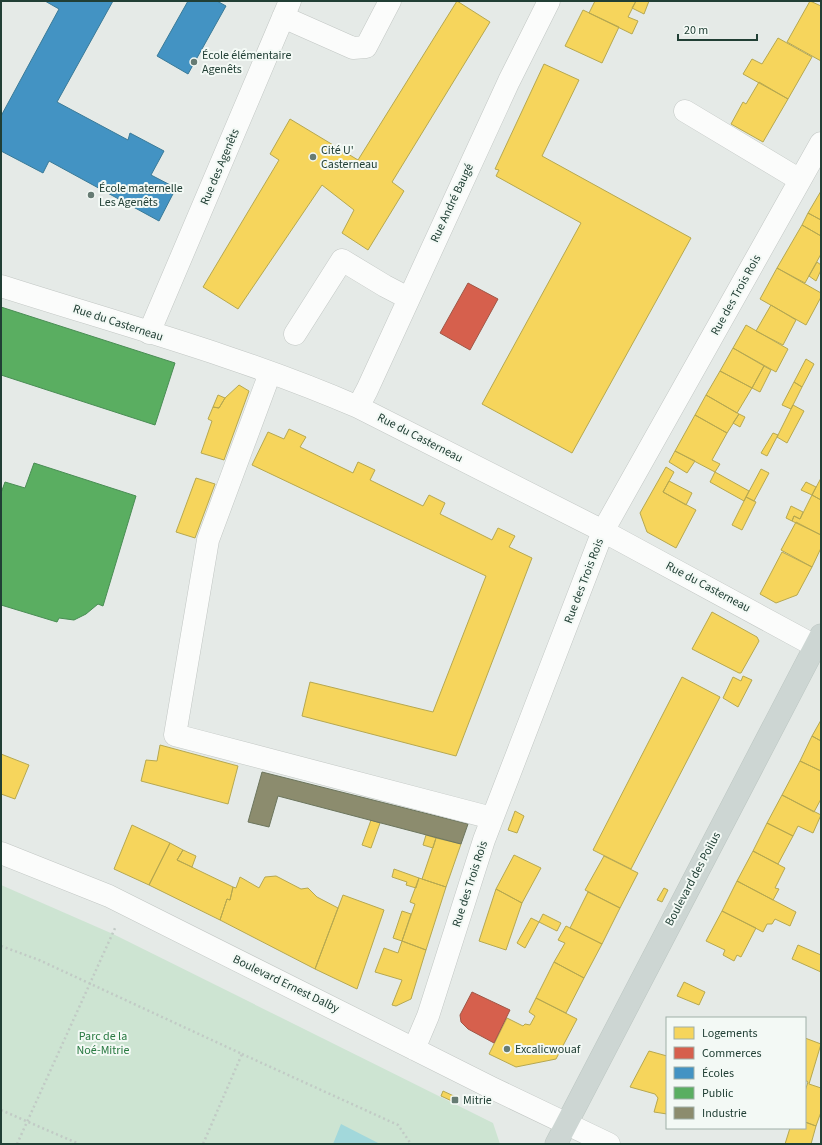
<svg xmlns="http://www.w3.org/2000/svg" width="822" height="1145" font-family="'Source Sans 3',sans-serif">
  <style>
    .green { fill: #cde4d2 }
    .water { fill: #a2d8db }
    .homes { fill: #f6d55c; stroke: #b6a850 }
    .shops { fill: #d6604d; stroke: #a05646 }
    .schools { fill: #4393c3; stroke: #397a98 }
    .public { fill: #5aae61; stroke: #498d54 }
    .industry { fill: #8c8c6e; stroke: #6c755d }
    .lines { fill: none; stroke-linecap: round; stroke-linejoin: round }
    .minor-casing { stroke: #c2c7c4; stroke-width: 23 }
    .major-casing { stroke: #bcc6c2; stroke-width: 23 }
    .path { stroke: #c1cac5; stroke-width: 2.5; stroke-dasharray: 2 3; stroke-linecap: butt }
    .minor { stroke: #fbfcfb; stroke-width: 22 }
    .major { stroke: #cdd6d3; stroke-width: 22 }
    .poi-dot { fill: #667b73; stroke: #f3f9f5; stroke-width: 1.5 }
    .labels { text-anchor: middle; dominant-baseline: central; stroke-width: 4; stroke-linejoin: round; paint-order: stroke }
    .poi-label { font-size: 12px; fill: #213f35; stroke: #f3f9f5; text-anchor: start }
    .street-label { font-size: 12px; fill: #213f35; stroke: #f3f9f5 }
    .park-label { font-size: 12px; fill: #287941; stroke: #f3f9f5 }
  </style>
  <rect width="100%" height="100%" fill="#e5eae7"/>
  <path class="green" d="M1 885 113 934 493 1123 500 1144H1Z"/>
  <path class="water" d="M341 1124 380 1144H333Z"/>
  <path class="homes" d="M457 1 490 22 392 182 404 191 368 250 342 233 354 210 322 185 238 309 203 287 279 160 270 154 290 119 358 160Z
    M595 1H636L628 17 638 21 632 34 589 13Z
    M636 1H649L644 14 632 8Z
    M810 1 821 6V61L787 42Z
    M583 10 619 27 602 63 565 46Z
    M778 38 812 57 788 99 743 74 752 59 762 64Z
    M544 64 579 80 542 156 691 238 572 453 482 404 581 223 496 176 499 170 495 169Z
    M759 82 788 99 763 142 731 124 743 102 746 104Z
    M821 191V220L808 213Z
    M808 213 821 220V236L802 225Z
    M802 225 821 236V254L805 283 777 268Z
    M817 262 821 265V270L816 281 809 276Z
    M777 268 821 293V297L806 325 760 299Z
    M771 305 796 320 783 345 756 331Z
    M746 325 788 349 776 372 733 348Z
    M733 348 764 366 752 388 720 371Z
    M806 359 814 364 802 387 794 382Z
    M764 366 771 370 760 392 752 388Z
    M720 371 752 388 737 413 706 395Z
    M794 382 802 387 791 409 782 405Z
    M239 385 249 391 224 460 201 453 212 421 208 419 213 407 219 408 225 398Z
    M218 395 225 398 219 408 213 407Z
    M706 395 739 414 727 433 695 415Z
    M793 405 804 411 787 443 777 437Z
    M739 414 745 417 740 427 733 423Z
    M695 415 727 433 712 460 720 464 715 472 675 451Z
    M289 429 306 437 300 447 353 473 358 462 375 470 370 480 423 506 429 495 445 503 440 514 492 540 498 528 515 536 509 547 532 558 456 756 302 716 310 682 433 712 486 576 252 465 268 432 284 439Z
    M773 433 778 435 767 456 761 453Z
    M675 451 695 461 687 473 669 462Z
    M666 467 674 472 663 492 696 510 676 548 647 532 640 513Z
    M761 469 769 473 754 501 746 497Z
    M715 472 749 491 744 501 710 482Z
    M196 478 215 484 195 538 176 532Z
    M821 478V500L812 495Z
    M669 481 692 493 686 505 663 492Z
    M806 482 816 487 812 495 801 490Z
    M812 495 821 500V535L792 521 794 516 800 519Z
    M746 497 756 502 742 530 732 525Z
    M791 506 803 512 800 519 794 516 792 521 786 518Z
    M796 522 821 535V548L812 567 781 550Z
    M782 552 812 567 797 595 776 603 760 594Z
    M712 612 757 637 759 641 741 673H739L692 649Z
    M743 676 752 680 738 707 723 698 733 677 741 681Z
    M682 677 720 697 631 869 593 850Z
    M821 720V741L812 736Z
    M812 736 821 741V771L800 761Z
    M160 745 238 766 228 804 141 781 146 760 157 761Z
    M1 754 29 765 15 799 1 794Z
    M800 761 821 771V799L814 812 782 795Z
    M782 795 821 815 813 833 798 826 793 836 767 823Z
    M515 811 524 816 517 833 508 830Z
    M371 820 380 823 371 848 362 845Z
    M767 823 793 836 778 864 753 851Z
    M132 825 170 843 149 885 114 869Z
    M426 835 436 838 433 848 423 845Z
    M436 838 461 844 446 887 422 879Z
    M170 843 183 850 177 860 233 887 230 900 227 899 220 920 149 885Z
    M183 850 196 856 192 867 177 860Z
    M753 851 785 868 775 888 779 889 773 900 737 881Z
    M514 855 541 868 522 903 496 889Z
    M604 856 638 873 620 908 585 890Z
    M394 869 419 878 416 888 406 885 407 882 392 877Z
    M276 876 301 889 308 888 317 897 338 908 315 969 220 920 227 899 230 900 233 887 236 888 240 877 259 888 265 877Z
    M419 878 446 887 426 950 402 941 415 904 410 902Z
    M737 881 796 912 790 926 775 919 772 924H767L763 932 722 911Z
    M664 888 668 890 662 902 657 900Z
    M496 889 522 903 506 950 479 941Z
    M588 892 620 908 602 944 570 928Z
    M343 895 384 910 357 989 315 969Z
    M402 911 411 914 402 941 393 938Z
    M722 911 756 928 741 957 737 955 734 961 723 955 725 950 706 941Z
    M543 914 561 923 557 931 539 922Z
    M531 918 539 922 525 948 517 943Z
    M566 926 602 944 584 978 554 962 565 943 558 940Z
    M402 941 426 950 411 999 396 1006 392 1005 402 980 375 972 384 948 398 953Z
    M798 945 821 955V972L792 959Z
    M554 962 584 978 566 1013 536 998Z
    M684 982 705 992 699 1005 677 996Z
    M536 998 577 1019 556 1059 516 1067 489 1054 507 1018 523 1026 525 1024 530 1025 535 1016 529 1012Z
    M805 1038 821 1044 809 1084 821 1088V1112L816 1126 805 1122V1091L808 1082 805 1080Z
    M649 1051 667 1056V1114L654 1112 658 1098 655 1094 630 1087Z
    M443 1091 456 1097 454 1102 441 1096Z
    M805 1122 816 1126 811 1144H785L790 1128H805Z"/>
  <path class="shops" d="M468 283 498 299 470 350 440 333Z
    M472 992 510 1010 494 1043 468 1029 461 1022 460 1015Z"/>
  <path class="schools" d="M45 1H113L57 102 128 140 130 133 164 151 151 175 176 188 159 221 49 161 43 173 1 151V116L59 9Z
    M188 1H217L226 6 188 74 157 56Z"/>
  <path class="public" d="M1 307 175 363 155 425 1 375Z
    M34 463 136 496 103 606 98 604 86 614 74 620 59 618 57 622 1 605V493L5 482 25 488Z"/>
  <path class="industry" d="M262 772 468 824 461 844 278 796 269 827 248 822Z"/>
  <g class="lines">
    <defs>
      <path id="minor" d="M283 17 353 48 366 47 390 1
        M685 111 800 180
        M1 286C120 324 243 357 358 407L603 531 815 646
        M149 333 290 1
        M295 334 342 260 385 286 408 298
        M270 373 208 540 175 735 492 818
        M358 407 367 390 509 81 549 1
        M1 853 109 896 492 1088 609 1144
        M414 1049 428 1016 484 840 603 531 821 143"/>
      <path id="major" d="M556 1144 821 635"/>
    </defs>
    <use href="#minor" class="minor-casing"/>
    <use href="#major" class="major-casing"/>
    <path class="path" d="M1 946 39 960 242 1054 203 1144
      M242 1054 398 1125 411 1144
      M1 1110 79 1144
      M17 1144 116 926"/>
    <use href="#minor" class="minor"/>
    <use href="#major" class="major"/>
  </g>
  <g class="poi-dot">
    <circle cx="194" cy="62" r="4"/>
    <circle cx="313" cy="157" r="4"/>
    <circle cx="91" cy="195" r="4"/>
    <circle cx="507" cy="1049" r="4"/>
    <rect x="451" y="1096" width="8" height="8" rx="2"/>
  </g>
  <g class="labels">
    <g class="poi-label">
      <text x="202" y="55">École élémentaire<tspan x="202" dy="14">Agenêts</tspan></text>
      <text x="321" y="150">Cité U'<tspan x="321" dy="14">Casterneau</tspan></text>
      <text x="99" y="188">École maternelle<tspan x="99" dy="14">Les Agenêts</tspan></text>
      <text x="515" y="1049">Excalicwouaf</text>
      <text x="463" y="1100">Mitrie</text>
    </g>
    <g class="street-label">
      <text transform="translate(220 167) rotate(-67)">Rue des Agenêts</text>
      <text transform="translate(452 203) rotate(-65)">Rue André Baugé</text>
      <text transform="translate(736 295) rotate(-61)">Rue des Trois Rois</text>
      <text transform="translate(118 323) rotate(18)">Rue du Casterneau</text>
      <text transform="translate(420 438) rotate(27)">Rue du Casterneau</text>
      <text transform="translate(584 581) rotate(-69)">Rue des Trois Rois</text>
      <text transform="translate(708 587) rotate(28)">Rue du Casterneau</text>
      <text transform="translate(693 879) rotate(-62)">Boulevard des Poilus</text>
      <text transform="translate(470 884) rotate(-72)">Rue des Trois Rois</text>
      <text transform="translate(286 984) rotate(26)">Boulevard Ernest Dalby</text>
    </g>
    <g class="park-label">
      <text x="103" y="1036">Parc de la<tspan x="103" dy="14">Noé-Mitrie</tspan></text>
    </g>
  </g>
  <rect width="822" height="1145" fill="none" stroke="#213f35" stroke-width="4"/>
  <rect x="666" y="1017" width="140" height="112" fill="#f3f9f5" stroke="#9fafa8"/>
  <rect x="674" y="1027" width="20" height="12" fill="#f6d55c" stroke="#9fafa8"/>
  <text x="702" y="1037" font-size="12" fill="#213f35">Logements</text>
  <rect x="674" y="1047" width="20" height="12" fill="#d6604d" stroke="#9fafa8"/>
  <text x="702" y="1057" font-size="12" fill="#213f35">Commerces</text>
  <rect x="674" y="1067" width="20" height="12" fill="#4393c3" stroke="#9fafa8"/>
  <text x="702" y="1077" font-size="12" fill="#213f35">Écoles</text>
  <rect x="674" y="1087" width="20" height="12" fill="#5aae61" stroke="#9fafa8"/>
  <text x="702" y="1097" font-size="12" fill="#213f35">Public</text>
  <rect x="674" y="1107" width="20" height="12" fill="#8c8c6e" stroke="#9fafa8"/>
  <text x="702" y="1117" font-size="12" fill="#213f35">Industrie</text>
  <path d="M678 34v6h79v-6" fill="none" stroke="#213f35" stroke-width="2"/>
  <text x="684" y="34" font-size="12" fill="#213f35" stroke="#f3f9f5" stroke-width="3" paint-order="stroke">20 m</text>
</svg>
